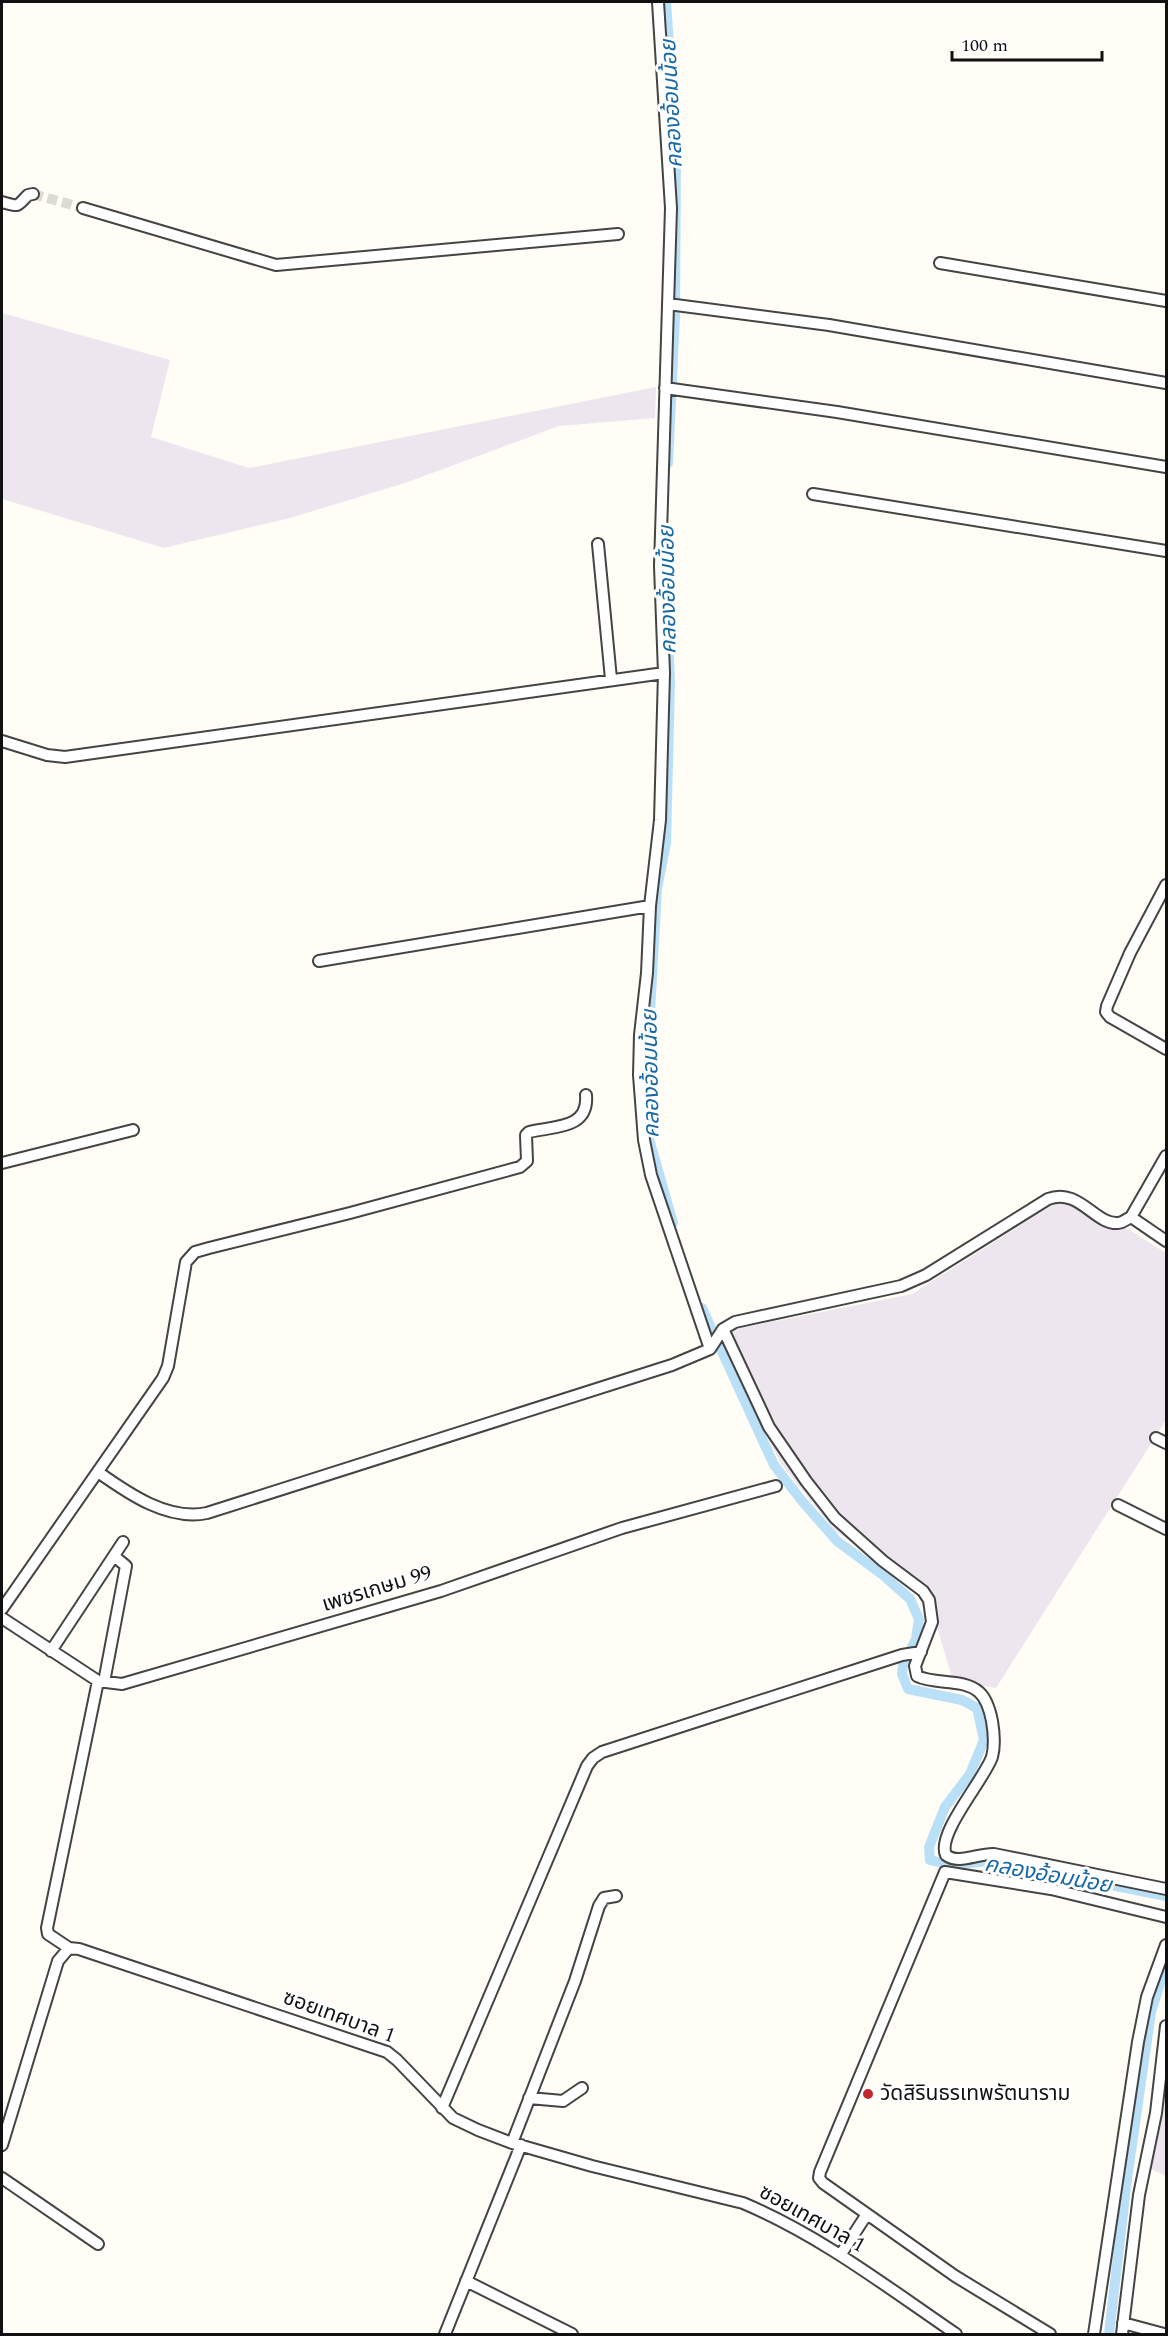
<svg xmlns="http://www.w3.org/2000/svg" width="1168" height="2336" font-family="Spectral,'Noto Sans Thai',serif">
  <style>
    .industrial { fill: #eee6ef }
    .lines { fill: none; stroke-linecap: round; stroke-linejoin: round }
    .canal { stroke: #b9e0f7; stroke-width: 10 }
    .minor-tunnel { stroke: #dbdad3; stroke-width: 10; stroke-dasharray: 10 5; stroke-linecap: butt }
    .minor-casing { stroke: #444; stroke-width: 14 }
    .minor { stroke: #fff; stroke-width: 10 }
    .poi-dot { fill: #c4262e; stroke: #fff; stroke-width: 2 }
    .labels { text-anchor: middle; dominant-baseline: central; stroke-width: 6; stroke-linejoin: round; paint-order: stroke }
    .street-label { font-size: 21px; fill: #111; stroke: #fff }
    .poi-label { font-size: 21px; fill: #111; stroke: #fff; text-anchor: start }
    .water-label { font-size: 22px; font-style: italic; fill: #1768a6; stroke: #fff }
  </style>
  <rect width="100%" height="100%" fill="#fffdf5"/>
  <path class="industrial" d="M2 313 170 360 151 437 249 468 656 387 655 418 559 426 405 483 290 518 164 548 2 499Z
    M1071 1193 1166 1253V1420L996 1688 953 1681 928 1597 834 1530 781 1464 725 1353 726 1331 912 1294Z
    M1166 2057V2176L1151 2169Z"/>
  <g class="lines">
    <path class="canal" d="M666 2 676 148 675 315 668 463
      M665 562 670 681 666 843 657 889 646 1083 648 1135 673 1223
      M702 1308 774 1465 802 1501 837 1541 883 1575 910 1599 919 1619 916 1639 903 1665 902 1674 908 1689 962 1700 977 1708 984 1740 970 1774 945 1807 929 1847 930 1860 949 1865 990 1861 1166 1896
      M1109 2334 1127 2179 1151 2012 1166 1964"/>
    <path class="minor-tunnel" d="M33 194 83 208"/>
    <defs>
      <path id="minor" d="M658 2 671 208 660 566 664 673 660 820 650 906 647 973 640 1035 639 1075 644 1140 651 1175 710 1349
        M2 202C20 207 16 207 28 195L33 194
        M83 208 276 265 618 234
        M940 263 1166 301
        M668 304 829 325 1166 383
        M665 388 837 412 1166 467
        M813 494 1166 551
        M598 544 611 679
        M2 741 47 755 65 757 664 673
        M1166 885 1130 953 1107 1006 1106 1012 1110 1017 1166 1049
        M319 961 650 906
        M2 1163 133 1130
        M1131 1217 1166 1241
        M723 1329 769 1427 806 1481 835 1518 883 1561 923 1591 929 1600 932 1622 915 1666 917 1676C935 1685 963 1678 979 1692 987 1699 990 1711 992 1721 994 1733 995 1746 992 1757 984 1780 936 1834 946 1855 958 1865 979 1853 994 1854L1166 1889
        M1156 1438 1166 1443
        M98 1472C129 1494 168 1521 207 1513L672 1365 710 1349 723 1329 735 1322 901 1286 926 1275 1048 1199C1079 1187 1095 1225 1118 1223 1122 1223 1127 1219 1131 1217L1166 1156
        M1118 1505 1166 1529
        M2 1609 163 1378 168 1366 186 1262 195 1252 209 1248 350 1213 520 1167 527 1161 526 1135 529 1132C555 1126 589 1129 586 1095
        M2 1618 98 1681 122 1684 441 1591 622 1528 776 1486
        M51 1651 123 1542
        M104 1682 126 1566 114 1556
        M69 1948 48 1934 47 1928 98 1681
        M529 2098 563 2101 582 2088
        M442 2108 587 1766 593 1758 602 1752 902 1655 921 1652
        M512 2143 575 1981 599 1906 604 1898 616 1896
        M2 2145 58 1961 69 1948 79 1949 387 2052 397 2060 453 2118 478 2130 512 2143 592 2166 743 2203C821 2236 887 2287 956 2334
        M2 2178 98 2244
        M841 2254 867 2214
        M466 2281 572 2334
        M1123 2323 1164 2334
        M445 2334 521 2145
        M1050 2334 955 2276 823 2183 819 2178 820 2172 945 1872 1051 1889 1166 1917
        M1094 2334 1138 2042 1147 1997 1166 1945
        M1122 2334 1139 2195 1156 2113 1166 2026"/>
    </defs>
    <use href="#minor" class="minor-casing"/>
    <use href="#minor" class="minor"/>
  </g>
  <circle class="poi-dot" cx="868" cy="2094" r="6"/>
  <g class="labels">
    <g class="street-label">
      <text transform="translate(377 1589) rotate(-17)">เพชรเกษม 99</text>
      <text transform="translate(339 2017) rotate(20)">ซอยเทศบาล 1</text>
      <text transform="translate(812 2219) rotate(29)">ซอยเทศบาล 1</text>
    </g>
    <g class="poi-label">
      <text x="880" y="2094">วัดสิรินธรเทพรัตนาราม</text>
    </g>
    <g class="water-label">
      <text transform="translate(672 104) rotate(-93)">คลองอ้อมน้อย</text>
      <text transform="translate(668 590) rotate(-91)">คลองอ้อมน้อย</text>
      <text transform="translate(651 1074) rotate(-91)">คลองอ้อมน้อย</text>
      <text transform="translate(1048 1875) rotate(10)">คลองอ้อมน้อย</text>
    </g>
  </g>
  <rect width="1168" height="2336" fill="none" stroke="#111111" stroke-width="6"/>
  <path d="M952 51v9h150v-9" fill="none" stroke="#111111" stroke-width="3"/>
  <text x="961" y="51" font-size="18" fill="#111111" stroke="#ffffff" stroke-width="4.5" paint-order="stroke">100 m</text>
</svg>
